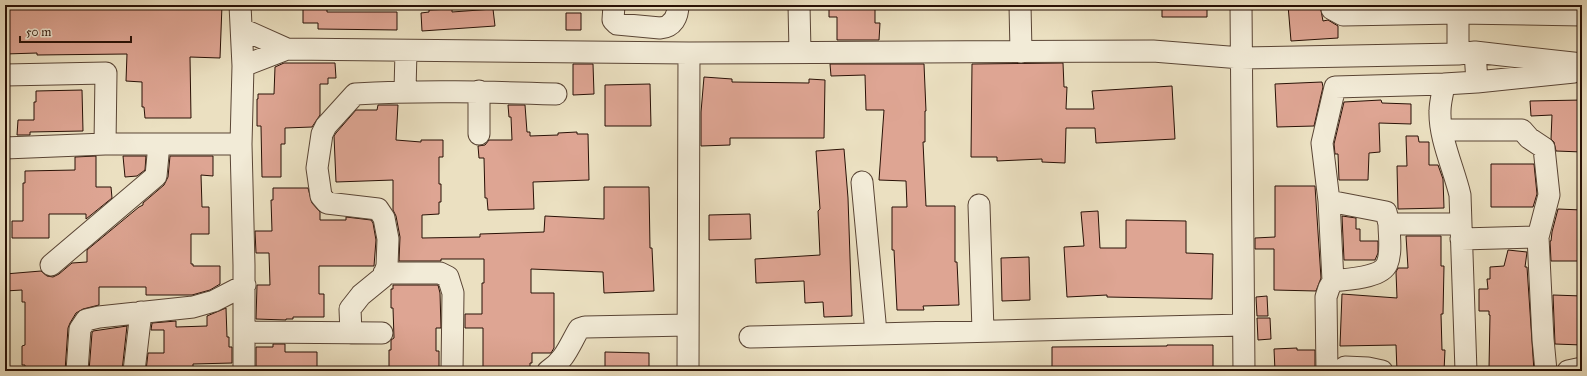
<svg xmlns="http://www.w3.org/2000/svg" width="1587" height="376" font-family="'IM FELL Great Primer',serif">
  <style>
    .building { fill: #dea593; stroke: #291106 }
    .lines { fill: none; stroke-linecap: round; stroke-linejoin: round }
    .minor-casing { stroke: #5a4535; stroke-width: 23 }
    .minor { stroke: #f2ebd7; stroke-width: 21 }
  </style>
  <rect width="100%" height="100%" fill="#ebe0c1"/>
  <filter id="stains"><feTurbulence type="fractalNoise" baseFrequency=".005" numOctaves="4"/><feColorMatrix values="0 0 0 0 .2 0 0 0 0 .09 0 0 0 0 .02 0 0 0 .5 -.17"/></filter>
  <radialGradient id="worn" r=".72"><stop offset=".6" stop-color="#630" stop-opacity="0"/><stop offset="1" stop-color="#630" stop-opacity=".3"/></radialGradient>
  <path class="building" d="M201 5H222L220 58 190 57 191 118H145L144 107H142V82L126 81 127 54 37 55V53L5 54V9H47V7L66 6V8H77L78 9 108 8V6H126V8L201 6Z
    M303 5H327V12H397V30L318 29V23H303Z
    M829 5H875V23H880L879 40H837V17H829Z
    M1162 5H1207V17H1162Z
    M1288 5H1320L1323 21 1328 20 1338 26V38L1291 41Z
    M452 9V12L493 9 495 26 422 31 421 13 429 12V10Z
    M566 13H581V30H566Z
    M284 63H335L336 78H328V84H320V115L312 127 285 128V144H281V177H262L261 126H257V99H258V94H274L275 67Z
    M1063 63 1064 87H1067L1066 109H1094L1092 91 1172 86 1175 139 1096 143 1095 128H1066L1065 163 1042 162V159L997 161V157H971L972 64Z
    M573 64H593L594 94 573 95Z
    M830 64H924L926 111H925V142H923L926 206H955V262H957L959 305 923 306 924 310H897L894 250H892V207H907L906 181 879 180 884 110H866L865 75 831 76Z
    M704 77 732 79V82L809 83V79L825 80 824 138H730V145L701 146V112Z
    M1322 82 1323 87 1314 126 1277 127 1275 84Z
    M650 84 651 126H605V85Z
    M82 90 83 131 30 132V135H17L18 120H34V102H36V91Z
    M1381 100 1382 103 1411 104V124L1379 123 1380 152 1369 153 1368 180H1339L1338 154H1335L1334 144 1344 102Z
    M1582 100V152L1556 151 1554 142 1551 139 1552 115 1531 116 1530 101Z
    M378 105H398L396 140 421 142V140H443V157H439V184H441V202H439V214L422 215V238L480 237V234L544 232 545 216 604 219V187H649L650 248H652L654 291 604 293 603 272 531 269V293H554V348L551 353H532V363H530V371H483V328H465V314H482V283H484V259H441V261H399L400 237 396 216 393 210V180L336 182 334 136 336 133 356 110H377Z
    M508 105H525L527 132H530V136L558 135V133L577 132V134H588L589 180 533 182 534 209 488 210 487 198H485L484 158H479L478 146 485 145 489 140H512L511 117H509Z
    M1406 136H1418L1419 142H1429V165H1438L1443 179 1444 208 1398 209 1397 166H1407Z
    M844 149 848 198 852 316 824 317 823 302 805 303 804 281 756 283 755 259 820 255 818 211 820 209 816 151Z
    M96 156V187H111L112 198 86 219V214H49V238H12V221H23V183H25V171L75 170V157Z
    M123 156H146L145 170 137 176 125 177Z
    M170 156H213V176L201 175 202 207H209V234H191V264H193V266H220V284L210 290 192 295H146V287H99V305L83 309 76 313 70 323 68 328 65 371H25V365H22V346L25 345V302H22V290L5 291V274L41 271 47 276 53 277 59 274 72 263 87 262V250L139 207 143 205V203L164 185 168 177Z
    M1491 164H1534L1537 194 1533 207H1491Z
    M1275 186H1315L1321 278 1316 291 1274 290V249H1255V238L1275 237Z
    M273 188H308L312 203 320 212V220H346V217L371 220 373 223 376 240 374 266H319V294H324V317H293V319H286V320L256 319 257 285H270L269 253H256L255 231H272L271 200H273Z
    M1558 209 1582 210V261H1551L1550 241H1551L1552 232Z
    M1098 211 1100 248H1126V220L1186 221V253L1213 254 1212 299 1107 297V295L1067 297 1064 247 1084 246 1081 212Z
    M750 214 751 239 709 240V215Z
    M1342 216 1356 218V229H1360V241H1378V253L1375 260H1344Z
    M1406 236H1441V266H1444L1443 314H1441L1442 350H1445L1444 371H1397L1396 345 1340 346 1342 294 1397 298 1396 272 1398 268H1408Z
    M1508 250 1527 252 1525 267H1527L1534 371H1515V368H1489L1490 315H1489V311H1479V289H1488L1487 279H1490V267L1504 266Z
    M1029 257 1030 300 1002 301 1001 258Z
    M393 285H438L440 293 441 328H436V351H439V369H436V371H392V369H389V350H391V340L394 338 393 308H391V289H393Z
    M1553 295 1582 296V345L1555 344Z
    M1267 296 1268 316H1257L1256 297Z
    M226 308 227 337H229V347H232V363L193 364V371H146L148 353H164V330H151L152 323 176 321V327L207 326V316Z
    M1257 318H1270L1271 339 1258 340Z
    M127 326 122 371H89L92 333 93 331Z
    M273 344H285V352H317V371H270V368H256V347H273Z
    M1167 345H1213V371H1052V347L1167 346Z
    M1297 348V350H1315V371H1275L1274 349Z
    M605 352 649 353V371H605Z"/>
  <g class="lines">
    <defs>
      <path id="minor" d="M240 5 243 66 241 144 244 265V371
        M614 5 613 20 617 24 660 28C673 27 678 17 678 5
        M799 5 800 52
        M1020 5 1021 52
        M1241 5 1244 371
        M1332 5V9L1343 15 1458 13 1582 15
        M242 29 287 49 689 53 1153 51 1241 58 1458 54 1475 52 1582 64
        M1458 54V5
        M243 66 287 49
        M5 75 106 73 105 144
        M1477 82 1574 72
        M405 91 406 51
        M479 91V134
        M1443 130H1522L1529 138 1544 148 1549 195 1538 237 1543 339 1546 371
        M5 148 105 144H241
        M862 182 876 333
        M1329 201 1333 281
        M979 205 983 331
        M1389 224 1386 212 1329 201 1322 143 1335 87 1444 84
        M1461 239 1538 237
        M51 265 156 176 159 144
        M384 273H440L448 277 453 293 452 371
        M245 332 382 333
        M351 333 350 309 361 295 383 277 387 266 388 239 384 218 378 209 327 203 321 196 317 168 322 134 326 126 355 94C422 90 489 92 556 94
        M750 337 1243 325
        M1345 367 1368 368 1382 371
        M77 371 80 329 86 320 99 317 193 307 214 301 245 285
        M134 371 141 312
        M548 371C565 360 569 346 579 329L585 327 688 325
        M688 371 689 53
        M1327 371 1326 297 1329 288 1333 281C1347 279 1381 278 1387 264 1392 252 1389 236 1389 224H1461
        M1466 371 1460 195C1454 169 1439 138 1440 111 1440 102 1443 93 1444 84L1477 82 1475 52
        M1568 371 1582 368"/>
    </defs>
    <use href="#minor" class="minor-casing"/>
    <use href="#minor" class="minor"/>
  </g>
  <rect width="1587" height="376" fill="none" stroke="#ebe0c1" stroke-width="20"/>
  <rect x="6" y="6" width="1575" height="364" fill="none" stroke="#291106" stroke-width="2"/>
  <rect x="10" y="10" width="1567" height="356" fill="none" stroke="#291106"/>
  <path d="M20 36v6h111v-6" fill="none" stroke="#291106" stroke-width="2"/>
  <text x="26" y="36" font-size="12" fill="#291106" stroke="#f2ebd7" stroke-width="3" paint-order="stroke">50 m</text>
  <rect width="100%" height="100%" filter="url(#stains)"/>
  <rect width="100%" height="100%" fill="url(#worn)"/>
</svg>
